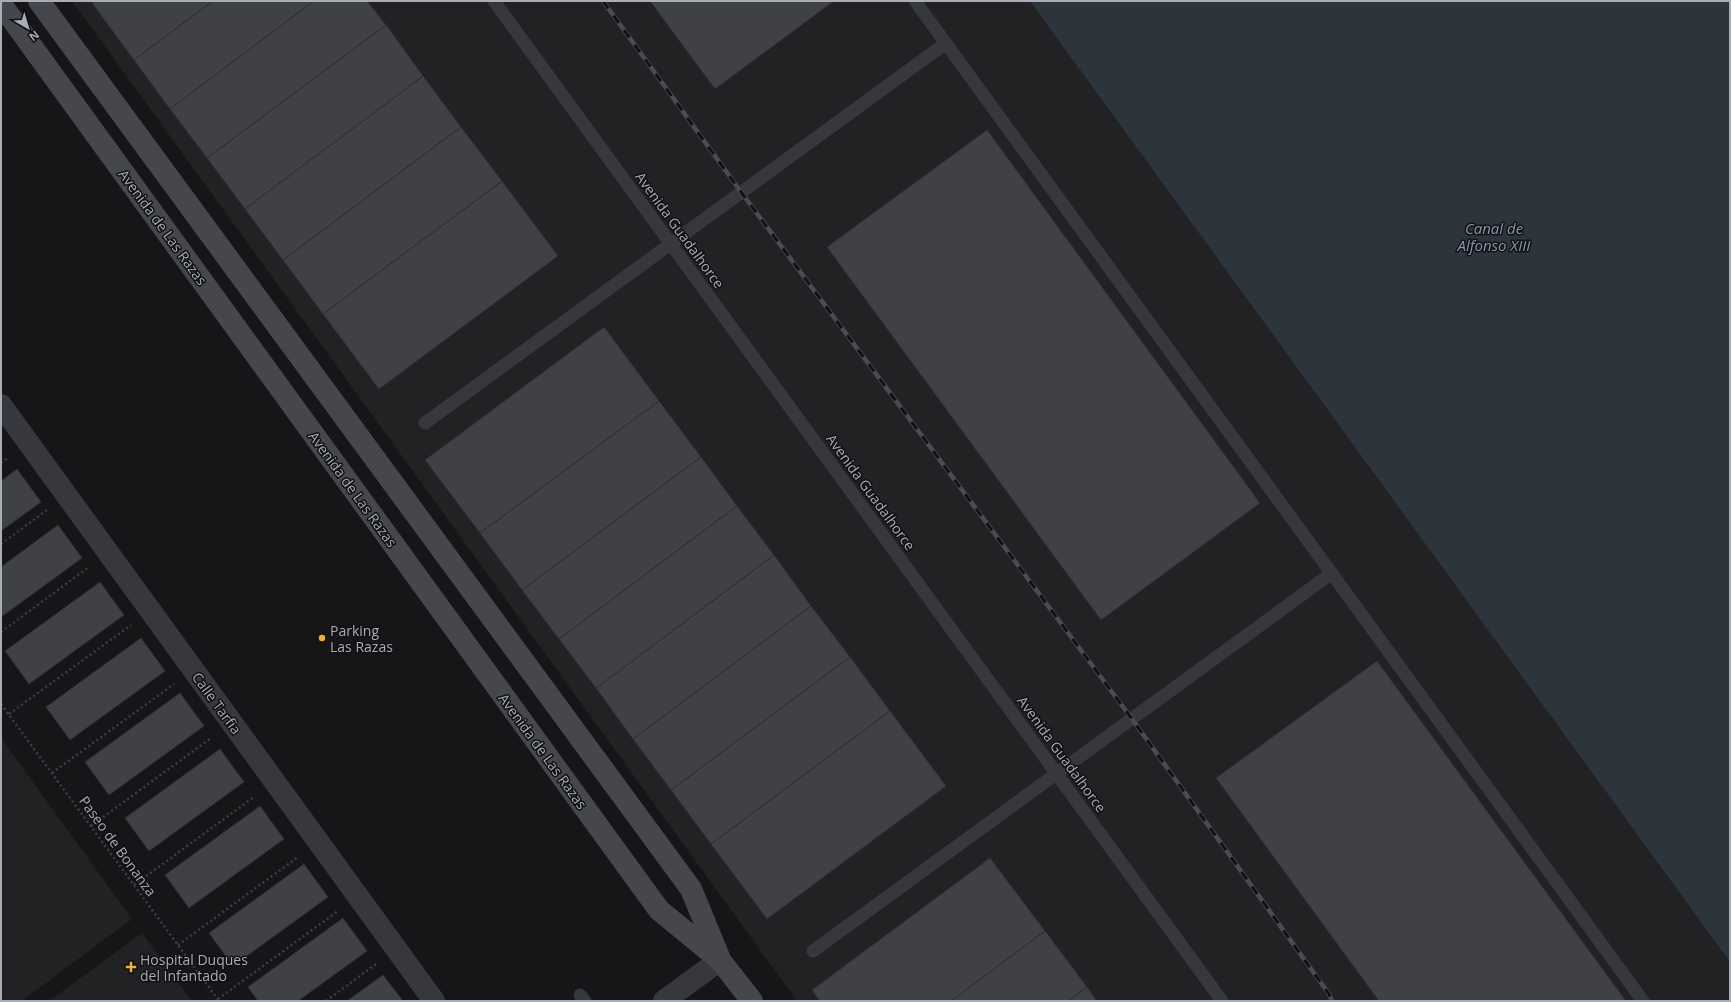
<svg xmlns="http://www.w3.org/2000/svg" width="1731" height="1002" font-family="'Open Sans',sans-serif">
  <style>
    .built { fill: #222225 }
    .water { fill: #2c353c }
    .building { fill: #404145; stroke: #303034 }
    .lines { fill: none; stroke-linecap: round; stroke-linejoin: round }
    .path { stroke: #3d3f44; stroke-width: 2.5; stroke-dasharray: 2 3; stroke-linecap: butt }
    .lane { stroke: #37383d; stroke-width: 13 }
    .street { stroke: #37383d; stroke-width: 22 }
    .secondary { stroke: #45474d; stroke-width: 22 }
    .rail-casing { stroke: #4a4c52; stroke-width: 4.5 }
    .rail { stroke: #111113; stroke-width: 3; stroke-dasharray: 9; stroke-linecap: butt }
    .poi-dot { fill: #f2b134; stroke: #111113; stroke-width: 1.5 }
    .labels { text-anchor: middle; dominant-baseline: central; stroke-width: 3; stroke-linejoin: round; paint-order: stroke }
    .street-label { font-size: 14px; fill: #a8adb8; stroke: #111113 }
    .poi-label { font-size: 14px; fill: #a8adb8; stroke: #111113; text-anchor: start }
    .water-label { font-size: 15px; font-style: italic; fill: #7f9bb3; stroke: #111113 }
  </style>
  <rect width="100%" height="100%" fill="#161618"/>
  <path class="built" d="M72 1H1031L1730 962V1001H797Z
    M1 738 132 919 22 1001H1Z
    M142 933 192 1001H49Z"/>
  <path class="water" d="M1030 1H1730V962Z"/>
  <path class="building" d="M95 1H213L134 60 92 3Z
    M213 1H314L170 109 134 60Z
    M314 1H367L386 25 207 158 170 109Z
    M650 1H834L715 89Z
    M386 25 423 76 245 209 207 158Z
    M423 76 461 127 283 260 245 209Z
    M461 127 502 181 323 314 283 260Z
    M987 130 1260 503 1101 620 827 247Z
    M502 181 558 256 379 389 323 314Z
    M604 327 659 401 480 533 425 460Z
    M659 401 701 457 522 590 480 533Z
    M701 457 737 506 559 639 522 590Z
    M17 469 41 502 1 531V481Z
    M737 506 774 555 596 688 559 639Z
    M58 525 82 558 1 617V567Z
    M774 555 811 606 633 739 596 688Z
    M100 582 124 615 29 684 5 651Z
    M811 606 850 657 671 790 633 739Z
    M141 638 165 671 70 740 46 707Z
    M850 657 890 711 711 844 671 790Z
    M1377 661 1626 1001H1379L1216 778Z
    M180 693 204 726 109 795 85 762Z
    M890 711 946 786 767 919 711 844Z
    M220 749 244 782 149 851 125 818Z
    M260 806 284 839 189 908 165 875Z
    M990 858 1045 931 951 1001H820L812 990Z
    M304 864 328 897 233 966 209 933Z
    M343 918 367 951 298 1001H258L248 987Z
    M1045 931 1087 987 1068 1001H951Z
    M383 975 403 1001H347Z
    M1087 987 1097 1001H1068Z"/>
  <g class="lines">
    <path class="path" d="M1 463 8 458
      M1 544 47 510
      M1 632 89 567
      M1 704 219 1001
      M9 714 131 625
      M52 773 174 684
      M91 826 211 738
      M134 885 254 797
      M178 945 298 857
      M218 999 338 911
      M326 1001 376 964"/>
    <path class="lane" d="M494 1 1222 1001
      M915 1 1643 1001
      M425 423 946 43
      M813 951 1332 573
      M580 995 585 1001"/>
    <path class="street" d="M1 405 434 1001
      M664 1001 720 960"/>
    <path class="secondary" d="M39 1 691 889 719 957
      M1 4 659 910 720 960 752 1001"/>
    <defs>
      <path id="rail" d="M603 1 741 192 1132 719 1329 994 1332 1001"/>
    </defs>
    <use href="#rail" class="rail-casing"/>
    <use href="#rail" class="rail"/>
  </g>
  <g class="poi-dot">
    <circle cx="322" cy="638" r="4"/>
    <path d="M129 961h4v4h4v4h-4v4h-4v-4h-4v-4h4z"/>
  </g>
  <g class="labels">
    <g class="street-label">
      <text transform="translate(163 227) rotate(54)">Avenida de Las Razas</text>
      <text transform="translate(680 230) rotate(54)">Avenida Guadalhorce</text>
      <text transform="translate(353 489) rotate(54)">Avenida de Las Razas</text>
      <text transform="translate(871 492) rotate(54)">Avenida Guadalhorce</text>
      <text transform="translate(217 703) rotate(54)">Calle Tarfia</text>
      <text transform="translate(543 751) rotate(54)">Avenida de Las Razas</text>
      <text transform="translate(1062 754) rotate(54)">Avenida Guadalhorce</text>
      <text transform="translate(118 846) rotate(54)">Paseo de Bonanza</text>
    </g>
    <g class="poi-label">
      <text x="330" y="630">Parking<tspan x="330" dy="16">Las Razas</tspan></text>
      <text x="140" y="959">Hospital Duques<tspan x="140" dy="16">del Infantado</tspan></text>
    </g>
    <g class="water-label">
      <text x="1494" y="228">Canal de<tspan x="1494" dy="17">Alfonso XIII</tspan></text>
    </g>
  </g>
  <rect width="1731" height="1002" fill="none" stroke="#a8adb8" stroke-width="4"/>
  <g transform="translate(28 28) rotate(142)" stroke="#111113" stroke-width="3" paint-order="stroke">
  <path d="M0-3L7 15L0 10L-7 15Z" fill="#a8adb8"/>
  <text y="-6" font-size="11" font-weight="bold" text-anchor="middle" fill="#a8adb8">N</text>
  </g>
</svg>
